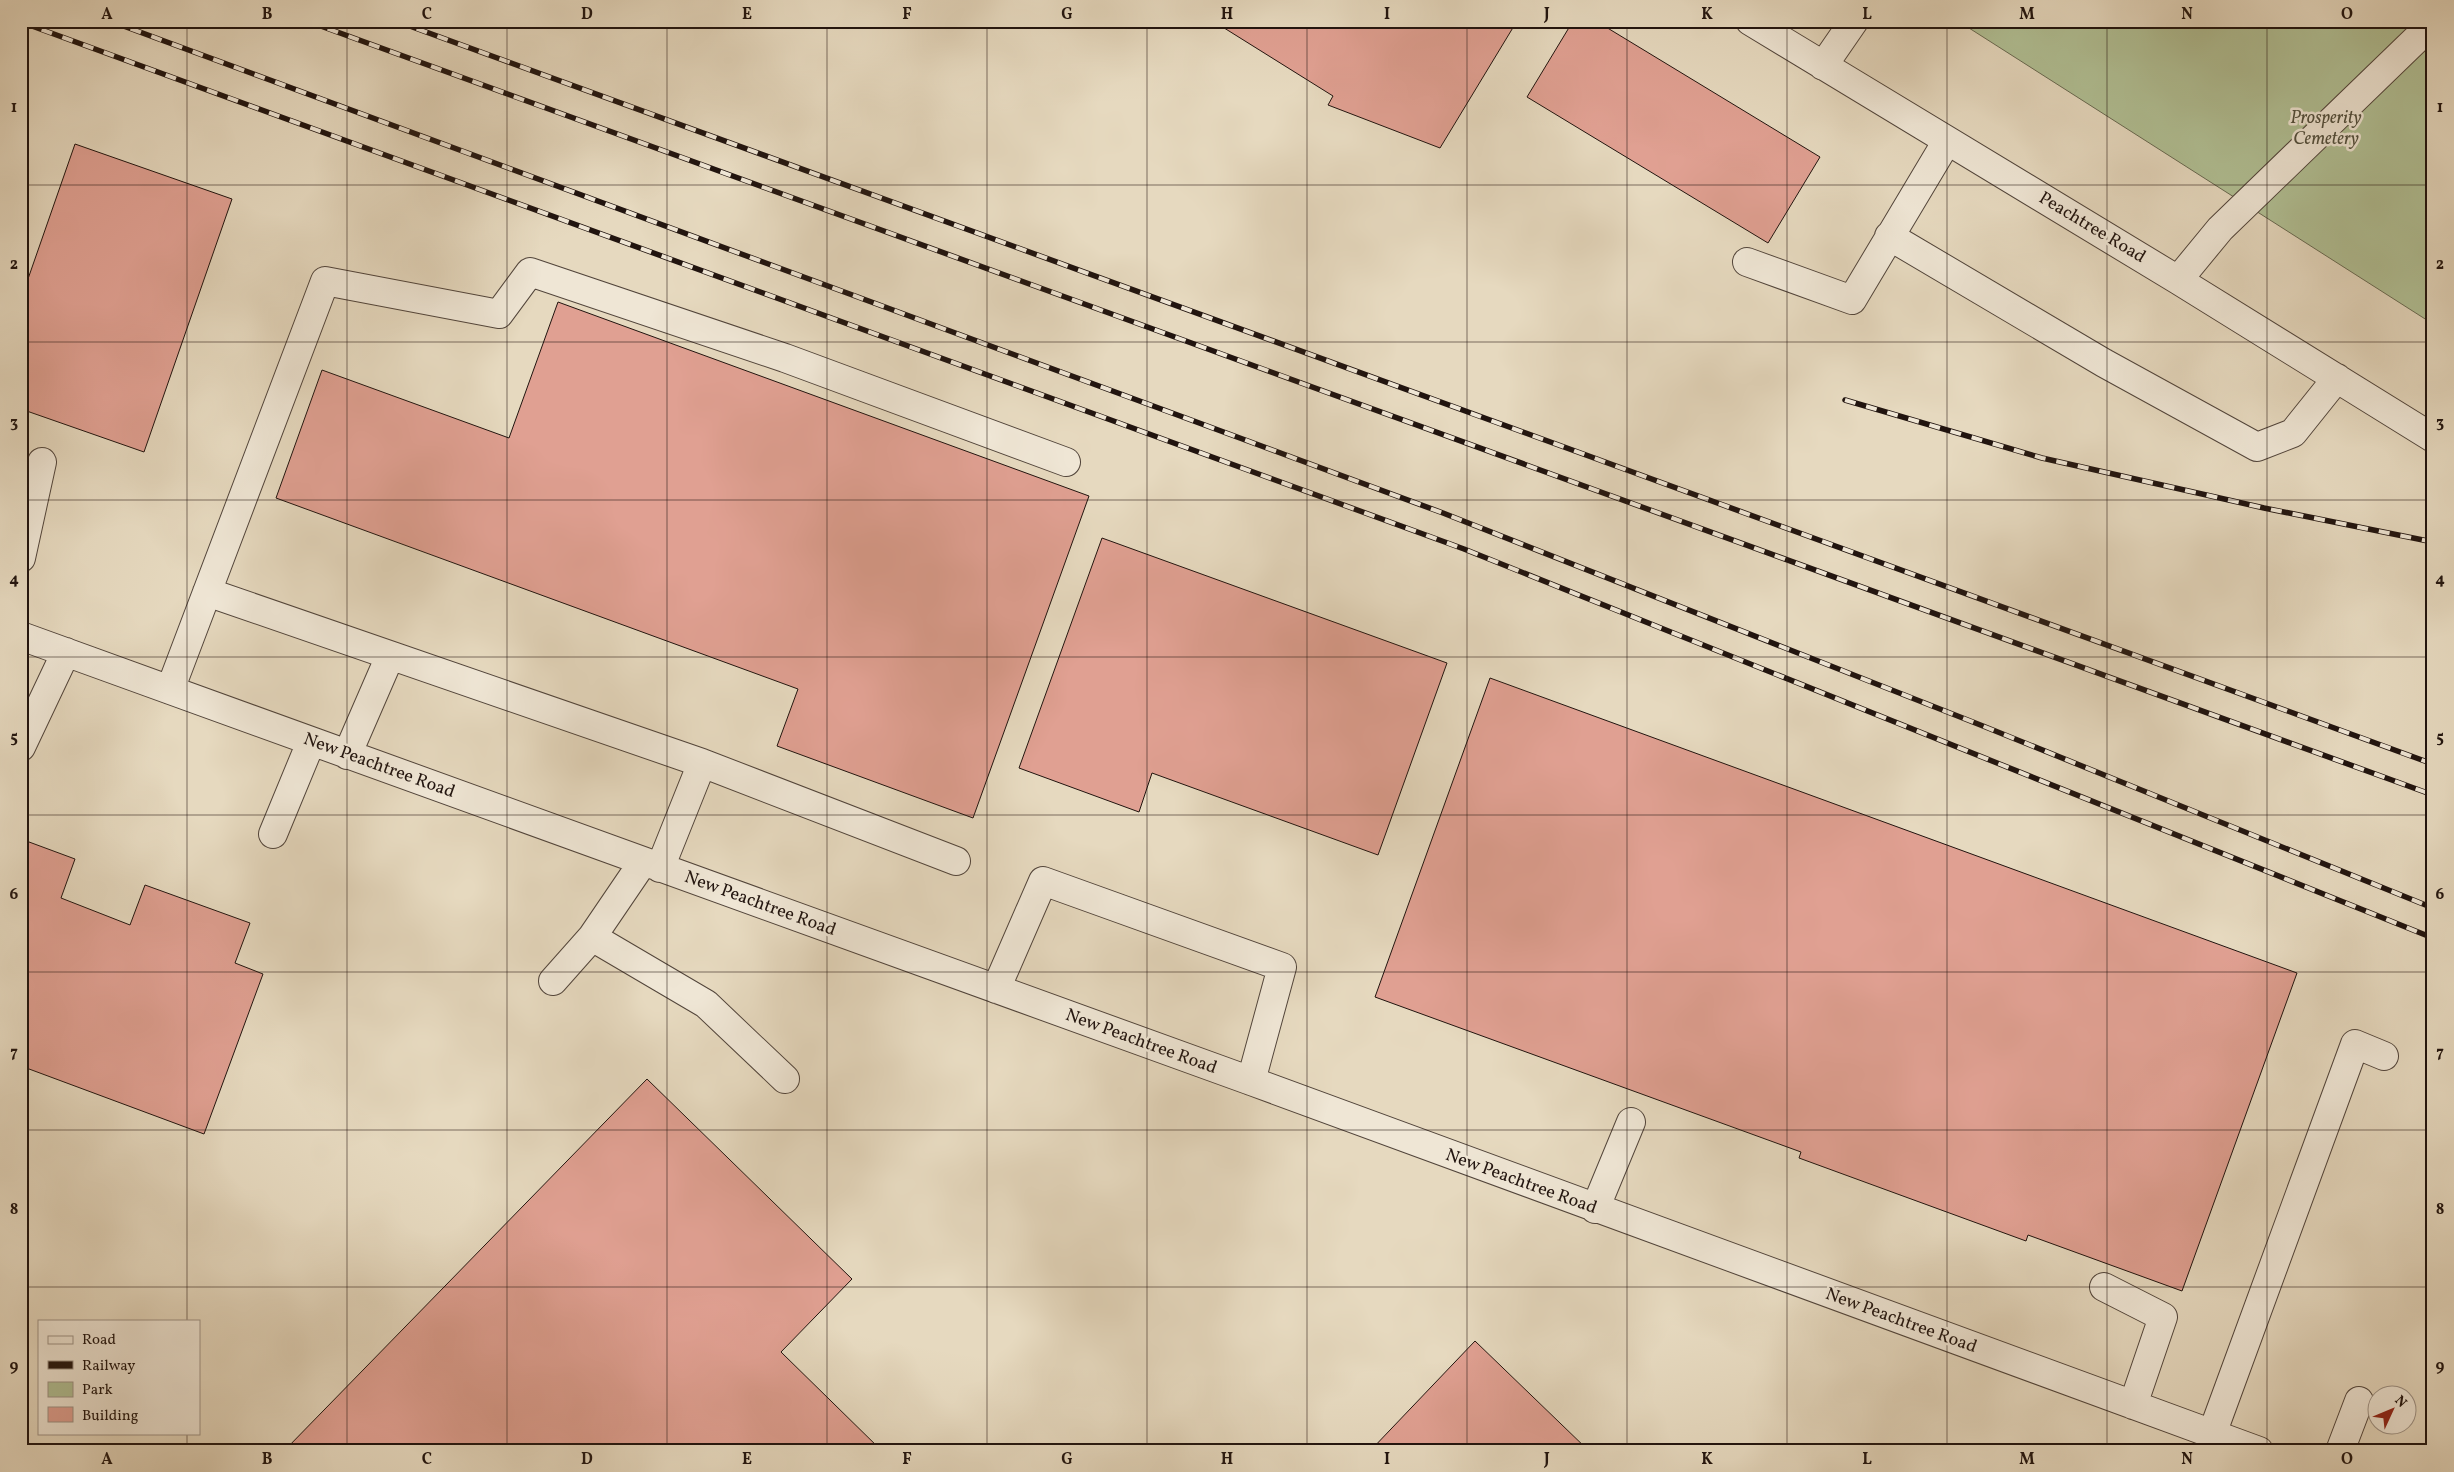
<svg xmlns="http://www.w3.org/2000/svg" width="2454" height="1472" font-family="Vollkorn,serif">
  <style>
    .green { fill: #b1c095; stroke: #696a52 }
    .building { fill: #e0a092; stroke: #21140f }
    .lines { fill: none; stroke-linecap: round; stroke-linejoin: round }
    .minor-casing { stroke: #52453b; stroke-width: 30 }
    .minor { stroke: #efe6d5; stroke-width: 28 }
    .rail-casing { stroke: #21140f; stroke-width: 5.5 }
    .rail { stroke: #efe6d5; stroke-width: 4; stroke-dasharray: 11; stroke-linecap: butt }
    .grid { fill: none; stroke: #21140f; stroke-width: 1; stroke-opacity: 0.55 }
    .labels { text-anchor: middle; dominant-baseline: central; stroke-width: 5; stroke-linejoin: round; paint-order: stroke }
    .park-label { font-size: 18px; font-style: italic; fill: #53503e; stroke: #efe6d5 }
    .street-label { font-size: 18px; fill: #21140f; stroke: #efe6d5 }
    .neatline { fill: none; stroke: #21140f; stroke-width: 2 }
    .grid-label { font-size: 16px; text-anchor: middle; font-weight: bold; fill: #21140f }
  </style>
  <rect width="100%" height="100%" fill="#e6d9bf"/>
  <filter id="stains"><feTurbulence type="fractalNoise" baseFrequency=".004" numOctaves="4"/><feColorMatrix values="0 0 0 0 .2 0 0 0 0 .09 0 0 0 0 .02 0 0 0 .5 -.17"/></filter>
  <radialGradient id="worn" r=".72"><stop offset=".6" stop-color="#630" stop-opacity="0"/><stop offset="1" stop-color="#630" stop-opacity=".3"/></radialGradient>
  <path class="green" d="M1958 21H2433V324Z"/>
  <path class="building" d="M1213 21H1517L1440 148 1328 105 1333 96Z
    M1573 21H1596L1820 157 1768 243 1527 97Z
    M75 144 232 199 144 452 21 409V299Z
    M558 302 1089 496 973 818 777 746 798 689 276 498 322 370 509 438Z
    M1102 538 1447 663 1378 855 1152 773 1139 812 1019 768Z
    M1490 678 2297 973 2182 1291 2028 1235 2026 1241 1799 1158 1801 1152 1375 997Z
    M21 839 75 859 61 898 130 925 145 885 250 923 235 963 263 974 204 1134 21 1066Z
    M647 1079 852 1279 781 1352 882 1451H284Z
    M1475 1341 1589 1451H1370Z"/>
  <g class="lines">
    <defs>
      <path id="minor" d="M1750 21 2178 280 2433 438
        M1823 66 1854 21
        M1889 236 2104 363 2257 447 2293 433 2337 378
        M1747 262 1852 300 1947 141
        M2178 280 2220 229 2433 23
        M21 558 42 462
        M207 592 702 763
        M21 636 1251 1081 2259 1451
        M170 690 325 281 499 314 530 272 785 358 1066 462
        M21 747 66 652
        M347 755 390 656
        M273 834 311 742
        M660 868 702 763 956 861
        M592 937 706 1004 785 1079
        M553 981 592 937 643 862
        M996 989 1043 881 1282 967 1251 1081
        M1595 1209 1631 1122
        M2104 1287 2163 1317 2133 1405
        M2212 1434 2355 1044 2384 1056
        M2340 1451 2359 1401"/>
    </defs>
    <use href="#minor" class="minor-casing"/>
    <use href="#minor" class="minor"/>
    <defs>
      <path id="rail" d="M110 21 1443 513 1983 726 2433 908
        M307 21 2433 795
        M396 21 2433 764
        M21 22 1464 549 2433 938
        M1845 400 2042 458 2264 508 2433 542"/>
    </defs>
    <use href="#rail" class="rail-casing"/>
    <use href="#rail" class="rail"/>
  </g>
  <path class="grid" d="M187 21V1321M347 21V1451M507 21V1451M667 21V1451M827 21V1451M987 21V1451M1147 21V1451M1307 21V1451M1467 21V1451M1627 21V1451M1787 21V1451M1947 21V1451M2107 21V1451M2267 21V1451M21 185H2433M21 342H2433M21 500H2433M21 657H2433M21 815H2433M21 972H2433M21 1130H2433M21 1287H2433M187 1433V1451"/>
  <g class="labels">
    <g class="park-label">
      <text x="2326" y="118">Prosperity<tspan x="2326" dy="21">Cemetery</tspan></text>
    </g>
    <g class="street-label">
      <text transform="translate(2092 228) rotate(31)">Peachtree Road</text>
      <text transform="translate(379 766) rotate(20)">New Peachtree Road</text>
      <text transform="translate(760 904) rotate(20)">New Peachtree Road</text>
      <text transform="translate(1141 1042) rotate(20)">New Peachtree Road</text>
      <text transform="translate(1521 1182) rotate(20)">New Peachtree Road</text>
      <text transform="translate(1901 1321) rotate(20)">New Peachtree Road</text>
    </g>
  </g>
  <rect width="2454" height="1472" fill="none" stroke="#e6d9bf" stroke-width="55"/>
  <rect x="38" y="1320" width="162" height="115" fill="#efe6d5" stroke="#9d9286"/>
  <rect x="48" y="1336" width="25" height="8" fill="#efe6d5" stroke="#9d9286"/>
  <text x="82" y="1344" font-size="15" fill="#21140f">Road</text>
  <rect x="48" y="1361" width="25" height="8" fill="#21140f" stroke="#9d9286"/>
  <text x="82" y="1370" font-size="15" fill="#21140f">Railway</text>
  <rect x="48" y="1382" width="25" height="15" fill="#b1c095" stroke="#9d9286"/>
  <text x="82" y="1394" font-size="15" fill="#21140f">Park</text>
  <rect x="48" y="1407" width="25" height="15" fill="#e0a092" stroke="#9d9286"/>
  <text x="82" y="1420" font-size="15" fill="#21140f">Building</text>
  <g transform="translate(2392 1410) rotate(46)"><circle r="24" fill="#efe6d5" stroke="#9d9286"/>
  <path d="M0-4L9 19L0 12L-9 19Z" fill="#8f2418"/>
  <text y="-8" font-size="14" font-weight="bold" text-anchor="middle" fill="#21140f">N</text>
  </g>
  <rect x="28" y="28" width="2398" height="1416" class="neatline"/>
  <g class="grid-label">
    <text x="107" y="19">A</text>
    <text x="267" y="19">B</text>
    <text x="427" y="19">C</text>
    <text x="587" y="19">D</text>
    <text x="747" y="19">E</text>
    <text x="907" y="19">F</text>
    <text x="1067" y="19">G</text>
    <text x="1227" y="19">H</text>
    <text x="1387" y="19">I</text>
    <text x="1547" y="19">J</text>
    <text x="1707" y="19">K</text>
    <text x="1867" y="19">L</text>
    <text x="2027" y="19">M</text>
    <text x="2187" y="19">N</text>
    <text x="2347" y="19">O</text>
    <text x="14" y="112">1</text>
    <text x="2440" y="112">1</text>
    <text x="14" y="269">2</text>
    <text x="2440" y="269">2</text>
    <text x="14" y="427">3</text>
    <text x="2440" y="427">3</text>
    <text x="14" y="584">4</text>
    <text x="2440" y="584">4</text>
    <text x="14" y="742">5</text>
    <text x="2440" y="742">5</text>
    <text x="14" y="899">6</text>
    <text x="2440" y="899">6</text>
    <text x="14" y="1057">7</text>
    <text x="2440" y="1057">7</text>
    <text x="14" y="1214">8</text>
    <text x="2440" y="1214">8</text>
    <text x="14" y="1371">9</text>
    <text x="2440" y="1371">9</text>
    <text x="107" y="1464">A</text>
    <text x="267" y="1464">B</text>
    <text x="427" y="1464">C</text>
    <text x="587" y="1464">D</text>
    <text x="747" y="1464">E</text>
    <text x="907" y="1464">F</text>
    <text x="1067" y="1464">G</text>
    <text x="1227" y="1464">H</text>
    <text x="1387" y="1464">I</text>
    <text x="1547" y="1464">J</text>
    <text x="1707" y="1464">K</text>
    <text x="1867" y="1464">L</text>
    <text x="2027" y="1464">M</text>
    <text x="2187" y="1464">N</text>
    <text x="2347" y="1464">O</text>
  </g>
  <rect width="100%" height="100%" filter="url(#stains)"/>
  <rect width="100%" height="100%" fill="url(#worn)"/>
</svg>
